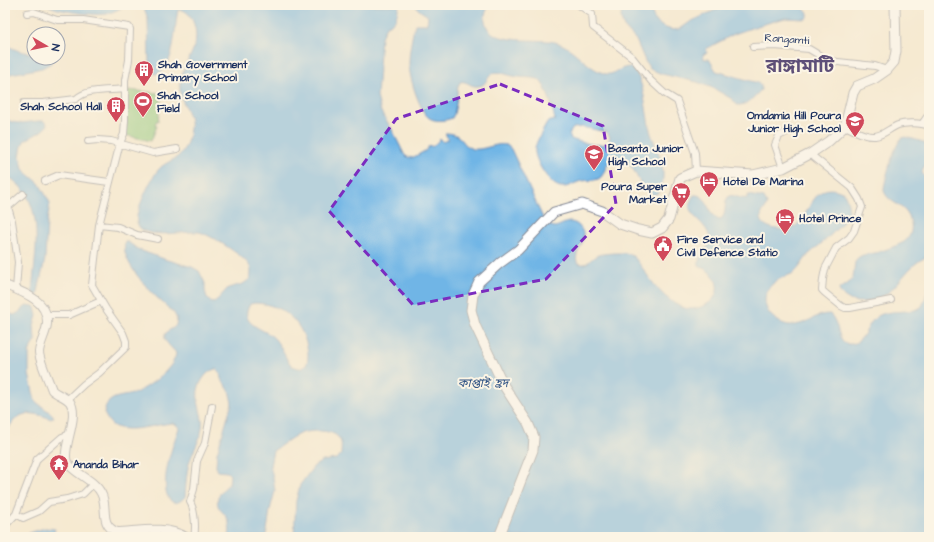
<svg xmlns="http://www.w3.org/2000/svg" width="934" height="542" font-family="'Architects Daughter','Noto Sans Bengali',sans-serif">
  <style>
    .green { fill: #8dca7f; stroke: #547c6e }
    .water { fill: #6fb5e6; stroke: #4572a2; fill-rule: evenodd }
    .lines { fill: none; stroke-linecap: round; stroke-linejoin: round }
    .minor-casing { stroke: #888c98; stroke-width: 8 }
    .major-casing { stroke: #888c98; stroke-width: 10 }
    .highway-casing { stroke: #888c98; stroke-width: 11 }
    .minor { stroke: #fff; stroke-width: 6 }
    .major { stroke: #fff; stroke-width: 8 }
    .highway { stroke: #fff; stroke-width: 9 }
    .marked { fill: none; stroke: #7b2cbf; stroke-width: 3; stroke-dasharray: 8 5; stroke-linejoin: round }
    .labels { text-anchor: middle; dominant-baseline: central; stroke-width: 4; stroke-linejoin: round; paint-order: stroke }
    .street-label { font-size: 11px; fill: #1b2f5e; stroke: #fcf5e5 }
    .poi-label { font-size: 11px; font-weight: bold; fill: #1b2f5e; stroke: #fcf5e5; text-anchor: start }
    .water-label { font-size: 12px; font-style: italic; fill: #345787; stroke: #fcf5e5 }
    .town-label { font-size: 19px; font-weight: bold; fill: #5e4f78; stroke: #fcf5e5 }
  </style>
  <rect width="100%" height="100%" fill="#fcf5e5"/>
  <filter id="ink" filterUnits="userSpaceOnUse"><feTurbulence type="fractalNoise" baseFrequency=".025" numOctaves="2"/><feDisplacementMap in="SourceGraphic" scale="8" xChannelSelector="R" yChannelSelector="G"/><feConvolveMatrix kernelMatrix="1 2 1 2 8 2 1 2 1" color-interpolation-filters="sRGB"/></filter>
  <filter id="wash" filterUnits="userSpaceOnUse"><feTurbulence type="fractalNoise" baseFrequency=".012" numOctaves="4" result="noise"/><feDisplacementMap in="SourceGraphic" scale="16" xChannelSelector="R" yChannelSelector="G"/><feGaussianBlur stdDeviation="0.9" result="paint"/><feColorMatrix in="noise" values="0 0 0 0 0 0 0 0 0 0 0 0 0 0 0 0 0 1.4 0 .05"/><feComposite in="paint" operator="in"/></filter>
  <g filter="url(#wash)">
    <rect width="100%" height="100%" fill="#f6ead1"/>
    <path class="green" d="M128 90 158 93 161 100 158 121H156L155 126H157L151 141 125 135Z"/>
    <path class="water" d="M48 5H127C120 8 114 12 107 14 97 16 55 11 48 5Z
      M143 5H399L396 18 391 24 386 26 381 37 377 97 381 112 391 128 404 154 407 157 412 158 425 151 430 145 432 147 440 139 443 142 448 139 445 133C464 133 461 146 473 149 486 151 503 138 511 149L543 218 551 226 555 227C560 226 565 222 570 222 573 222 577 224 579 226 592 241 573 250 577 262 586 268 589 260 596 256 601 253 624 252 630 254 631 255 634 257 635 258 649 276 657 294 679 306 695 315 726 301 715 279 711 271 705 270 699 265 697 252 714 249 709 235 704 219 680 214 694 195 710 194 705 213 719 220 729 215 722 203 729 196 735 194 740 200 747 198L748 195 764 198 767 204C766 209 761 212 761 217 760 230 789 233 797 225 812 210 815 178 844 193 847 199 850 207 848 213 843 227 819 245 808 255 804 260 800 267 795 272 791 275 785 276 781 278 767 285 760 299 769 313 774 319 781 324 789 325 804 327 816 313 830 314 840 323 836 341 848 344 862 346 866 328 873 320 885 306 914 316 922 306 926 300 927 290 929 283V537H294L296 501 300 485 314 466 323 461 336 459 341 455C341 449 343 442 338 437 332 429 308 430 299 434 290 438 281 446 273 451L270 466 273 477 275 491 270 510 266 537H229C230 531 230 523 227 518 225 514 221 511 219 508 214 498 222 490 229 484L230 475 227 472 217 471 216 466 217 453 232 403 229 390 221 379 220 373 216 369C208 370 202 379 199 386 194 400 204 414 202 428 200 441 193 451 189 463 186 474 186 486 185 497 181 501 176 505 171 501 157 488 173 444 179 428L177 425 173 423C157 424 132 433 116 427 110 425 107 419 104 413 105 411 105 406 107 404 113 395 126 397 135 393 149 387 175 368 176 353 171 346 159 339 168 331 171 329 174 328 176 325L177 319 174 313C159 300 119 264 125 242H128L139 250 167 260 192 267 199 271 205 283V291L207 298 210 301 214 302 218 299 228 288 243 284 250 279C251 274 252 270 249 265 244 256 209 234 199 232 186 230 132 244 137 216 139 205 152 175 161 167 171 159 179 160 185 147 189 139 191 128 190 120 187 108 179 98 180 85 182 60 205 47 192 19 189 13 184 9 178 10 174 25 176 71 155 74L151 68 149 62 148 19ZM255 303C284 304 305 324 308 353 308 357 308 365 304 367 301 370 296 367 292 366 285 359 282 347 275 339 265 328 237 325 250 304Z
      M415 5H491C486 9 484 16 485 21 489 49 542 35 561 44 577 51 589 70 606 74 616 76 626 61 634 70 645 82 646 117 651 134 658 152 669 174 659 192L654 195C640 191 638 174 630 165 626 161 620 160 615 159 603 163 606 176 598 179 593 181 587 180 582 181 575 182 569 188 561 187 550 186 535 161 535 151 535 142 542 133 546 125L548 122 555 120C553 109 547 85 538 79 530 77 521 78 513 76 507 75 500 71 494 73 487 75 487 86 478 86 470 87 467 80 460 82L458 86 456 104 454 114 452 118C445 121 434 122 428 117 419 109 409 76 409 64 409 51 412 37 415 24H427L428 16 419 10ZM582 127 607 132 610 137 608 143C602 148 579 142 571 139L569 134 573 128Z
      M622 5H649L655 21 663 27 672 30 680 29 690 22 726 5H803L804 9 808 13V17L806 19 785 18 754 27 734 34 706 49 707 53 703 54 704 59H709L716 71 758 83 761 85V90C754 97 747 106 737 105L732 99 713 88 697 82 662 74 650 69 645 61 636 40 624 27 621 19Z
      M5 45 19 51 34 54V58H51L52 60 51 63 42 68 5 75Z
      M5 117C14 128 32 120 44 121L47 124 45 128 40 132 24 141 22 146 20 156 23 169 27 173 39 183 50 203 47 221 45 259 37 296 32 292C35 254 48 197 5 175Z
      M906 137 923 142 929 146C929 150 930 156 928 160 924 169 917 172 929 180V256C902 265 896 302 862 302 857 302 854 302 850 300 845 297 841 295 839 290L840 288C862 280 849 263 859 257 863 254 870 254 875 253 880 252 899 245 904 242 914 235 913 221 906 212 899 203 888 202 884 191 884 181 895 143 902 138Z
      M5 303 6 310 13 315C21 314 25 301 35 307L37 316 34 325 35 341 31 347 29 353V374L35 401 52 414 54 417 51 419C27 409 14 412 5 437Z
      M45 528 55 529 53 537H24L26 534Z"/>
  </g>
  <g filter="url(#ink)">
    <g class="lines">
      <defs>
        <path id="minor" d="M579 5 592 14 593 27 632 57 651 81 664 93 677 101 695 153 696 171
          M27 13 34 12 57 20H83L129 27 130 29 129 60 125 80V120L124 134 120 143 99 225 92 285 106 309 123 333 126 341V347L99 373 84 384 67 400
          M753 47 775 46 809 49 829 61 875 66 887 70
          M24 103H43L76 99C87 88 110 91 125 89
          M922 124 929 114
          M845 126C854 130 865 137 875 136 884 135 890 128 898 125 906 122 921 123 929 126
          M88 141 98 140 111 141 153 153 177 149
          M810 154 852 188 859 199 862 207 854 231 849 238 836 248 825 269 823 279 822 290 825 293 841 306 845 308H850L891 300
          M783 168 775 145 779 136 787 132
          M45 181 59 175 109 182
          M99 225 118 227 137 235 158 239
          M16 290 18 262 12 221 8 207 23 194
          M47 315H69L101 301
          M16 514 37 459 62 437 70 434
          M5 526 16 514 23 518 39 511 49 502 67 499 83 494 93 484
          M194 537C196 528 195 510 190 502L194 489 197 461 205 443 212 406"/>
        <path id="major" d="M5 285C23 292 49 301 47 324 46 334 40 342 39 352 39 360 49 381 52 390 57 395 65 396 70 402 80 417 61 449 67 462 73 473 95 480 101 493 109 507 98 524 117 532 140 531 165 525 186 537"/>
        <path id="highway" d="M499 537 533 450 534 437 528 423 504 386 475 325 471 310 473 295 479 282 500 263 518 250 554 212 582 204 602 211 620 224 638 230 652 233 662 228 669 219 680 178 696 171 753 175 783 168 810 154 829 141 845 126 853 93 857 86 874 79 887 70 894 62 896 51 895 5"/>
      </defs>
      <use href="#minor" class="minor-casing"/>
      <use href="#major" class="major-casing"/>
      <use href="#highway" class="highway-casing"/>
      <use href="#minor" class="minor"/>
      <use href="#major" class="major"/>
      <use href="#highway" class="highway"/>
    </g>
  </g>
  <path d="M0 0H934V542H0ZM500 84 603 126 616 204 546 279 413 305 329 211 396 119Z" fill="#f6ead1" fill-opacity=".55" fill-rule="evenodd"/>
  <path class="marked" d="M500 84 603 126 616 204 546 279 413 305 329 211 396 119Z"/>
  <defs>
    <symbol id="building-pin" viewBox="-11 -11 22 30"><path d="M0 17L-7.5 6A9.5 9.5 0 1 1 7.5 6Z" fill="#d1495b" stroke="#fcf5e5"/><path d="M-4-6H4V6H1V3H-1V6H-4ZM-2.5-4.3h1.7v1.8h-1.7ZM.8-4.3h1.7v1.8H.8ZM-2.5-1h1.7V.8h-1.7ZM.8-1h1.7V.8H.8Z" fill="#fff"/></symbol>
    <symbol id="stadium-pin" viewBox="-11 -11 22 30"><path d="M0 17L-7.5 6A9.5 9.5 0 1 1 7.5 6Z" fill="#d1495b" stroke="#fcf5e5"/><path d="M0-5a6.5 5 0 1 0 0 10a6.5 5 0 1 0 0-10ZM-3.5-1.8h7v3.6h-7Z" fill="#fff"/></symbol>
    <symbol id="school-pin" viewBox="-11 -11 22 30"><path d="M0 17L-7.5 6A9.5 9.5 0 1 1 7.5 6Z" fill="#d1495b" stroke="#fcf5e5"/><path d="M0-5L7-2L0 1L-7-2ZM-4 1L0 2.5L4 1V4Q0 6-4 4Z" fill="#fff"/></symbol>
    <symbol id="hotel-pin" viewBox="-11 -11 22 30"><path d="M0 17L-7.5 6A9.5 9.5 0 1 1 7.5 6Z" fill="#d1495b" stroke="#fcf5e5"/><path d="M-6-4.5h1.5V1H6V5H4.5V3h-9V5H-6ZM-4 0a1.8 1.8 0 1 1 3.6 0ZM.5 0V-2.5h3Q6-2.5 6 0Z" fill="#fff"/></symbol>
    <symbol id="supermarket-pin" viewBox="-11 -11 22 30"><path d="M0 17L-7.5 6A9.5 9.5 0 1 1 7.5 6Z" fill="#d1495b" stroke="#fcf5e5"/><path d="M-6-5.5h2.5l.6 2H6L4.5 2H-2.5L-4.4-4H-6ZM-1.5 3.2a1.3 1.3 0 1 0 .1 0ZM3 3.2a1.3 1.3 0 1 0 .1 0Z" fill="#fff"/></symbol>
    <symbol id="civic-pin" viewBox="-11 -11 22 30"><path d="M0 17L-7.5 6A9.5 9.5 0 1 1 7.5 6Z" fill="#d1495b" stroke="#fcf5e5"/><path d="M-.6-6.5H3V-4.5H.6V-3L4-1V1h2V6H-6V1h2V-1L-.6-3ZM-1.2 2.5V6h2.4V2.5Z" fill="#fff"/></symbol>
    <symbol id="temple-pin" viewBox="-11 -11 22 30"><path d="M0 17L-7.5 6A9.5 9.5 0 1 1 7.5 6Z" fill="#d1495b" stroke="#fcf5e5"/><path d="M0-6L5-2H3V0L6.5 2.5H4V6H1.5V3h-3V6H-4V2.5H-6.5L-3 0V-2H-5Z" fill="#fff"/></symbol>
  </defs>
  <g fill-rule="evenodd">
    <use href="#building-pin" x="133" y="59" width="22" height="30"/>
    <use href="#stadium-pin" x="132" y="90" width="22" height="30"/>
    <use href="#building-pin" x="105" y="95" width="22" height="30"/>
    <use href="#school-pin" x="844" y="110" width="22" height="30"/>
    <use href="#school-pin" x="583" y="143" width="22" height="30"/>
    <use href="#hotel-pin" x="698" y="170" width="22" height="30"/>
    <use href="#supermarket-pin" x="670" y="181" width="22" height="30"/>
    <use href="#hotel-pin" x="774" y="207" width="22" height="30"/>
    <use href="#civic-pin" x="652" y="234" width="22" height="30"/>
    <use href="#temple-pin" x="48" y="453" width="22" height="30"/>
  </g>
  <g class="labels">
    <g class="street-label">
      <text transform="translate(787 39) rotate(4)">Rangamti</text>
    </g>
    <g class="poi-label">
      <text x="158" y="64">Shah Government<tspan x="158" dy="13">Primary School</tspan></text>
      <text x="157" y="95">Shah School<tspan x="157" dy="13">Field</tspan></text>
      <text x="102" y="106" text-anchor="end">Shah School Hall</text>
      <text x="841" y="115" text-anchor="end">Omdamia Hill Poura<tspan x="841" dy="13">Junior High School</tspan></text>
      <text x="608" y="148">Basanta Junior<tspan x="608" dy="13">High School</tspan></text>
      <text x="723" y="181">Hotel De Marina</text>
      <text x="667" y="186" text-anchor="end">Poura Super<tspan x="667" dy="13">Market</tspan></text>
      <text x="799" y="218">Hotel Prince</text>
      <text x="677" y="239">Fire Service and<tspan x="677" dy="13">Civil Defence Statio</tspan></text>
      <text x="73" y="464">Ananda Bihar</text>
    </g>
    <g class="water-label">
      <text x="483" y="383">কাপ্তাই হ্রদ</text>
    </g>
    <g class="town-label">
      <text x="800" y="66">রাঙ্গামাটি</text>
    </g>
  </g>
  <rect width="934" height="542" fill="none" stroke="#fcf5e5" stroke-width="20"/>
  <g transform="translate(46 46) rotate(99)"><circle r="19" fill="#fcf5e5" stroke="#a2a6af"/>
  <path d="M0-3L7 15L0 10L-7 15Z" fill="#d1495b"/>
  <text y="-6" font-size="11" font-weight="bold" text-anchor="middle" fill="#1b2f5e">N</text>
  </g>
</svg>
